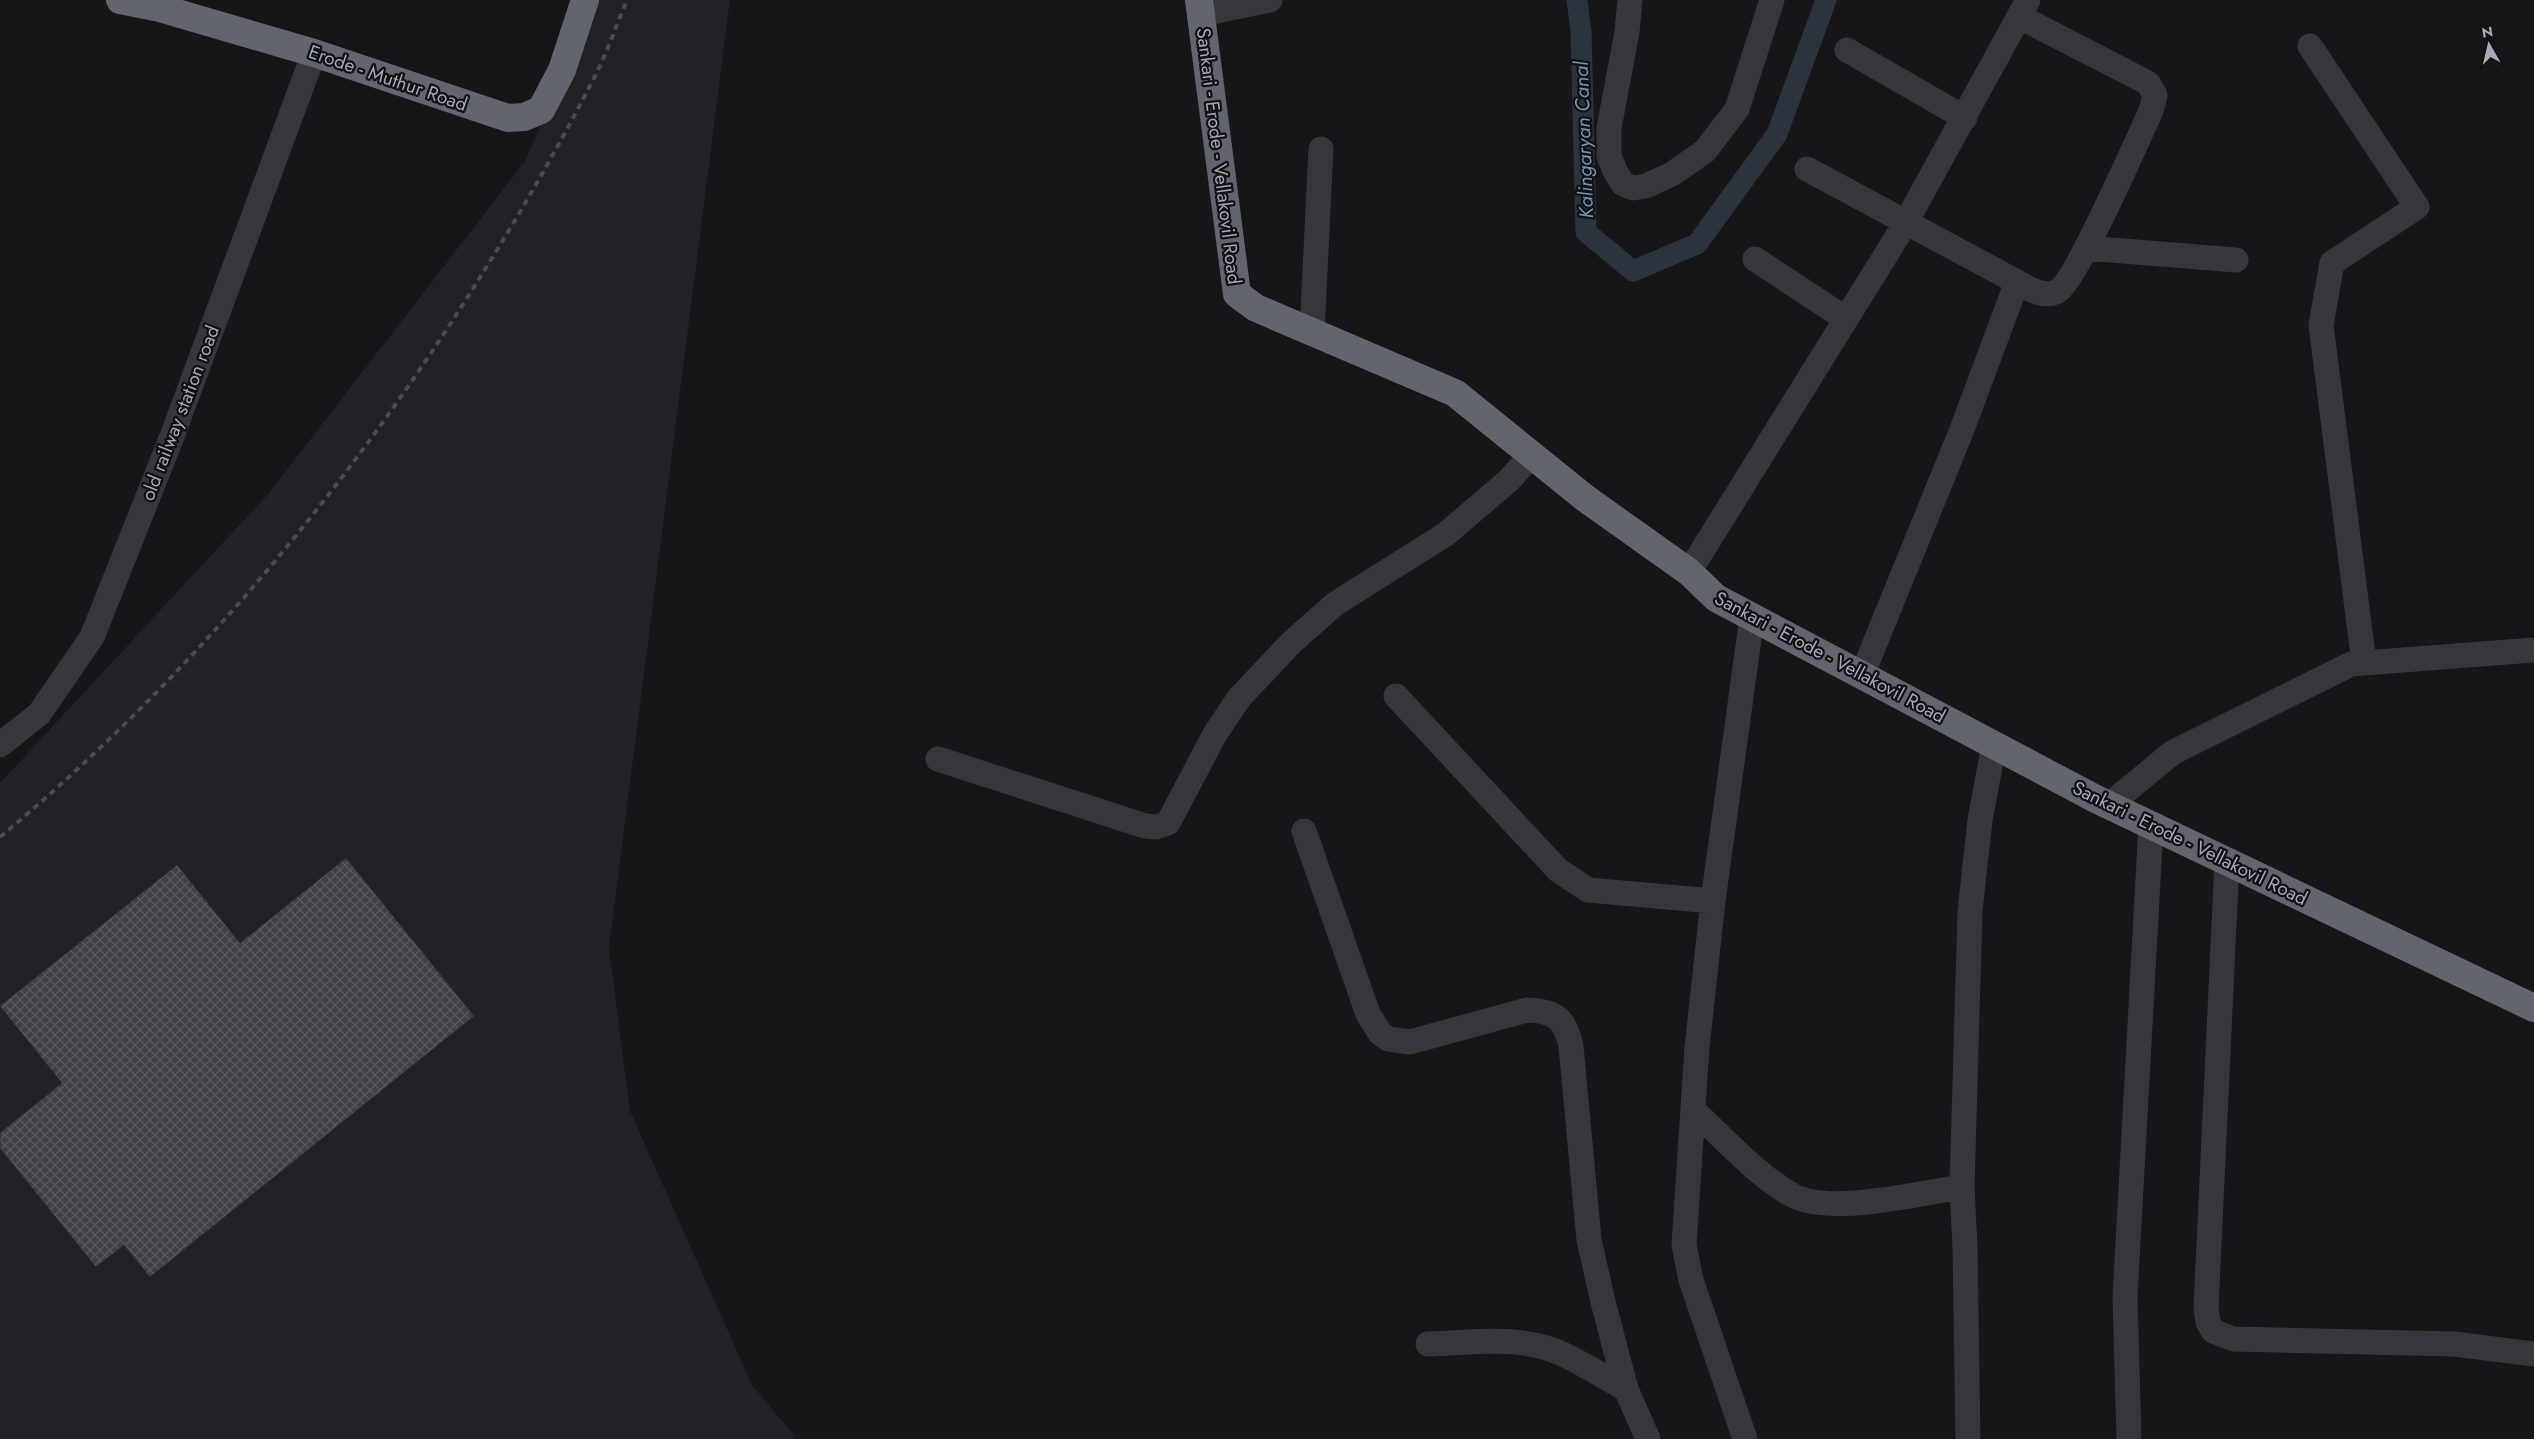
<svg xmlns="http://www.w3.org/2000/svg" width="2534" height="1439" font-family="Jost,sans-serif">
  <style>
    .built { fill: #222125 }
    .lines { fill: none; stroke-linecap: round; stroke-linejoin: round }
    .canal { stroke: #2b333c; stroke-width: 21 }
    .building { fill: url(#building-cross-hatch); stroke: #302f34 }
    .minor { stroke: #36373d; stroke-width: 25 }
    .highway { stroke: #62646e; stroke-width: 28 }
    .rail { stroke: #494a52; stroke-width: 4; stroke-dasharray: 6 5; stroke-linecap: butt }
    .labels { text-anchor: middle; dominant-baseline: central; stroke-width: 4.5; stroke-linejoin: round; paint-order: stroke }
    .street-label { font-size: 19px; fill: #a7aab8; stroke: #111013 }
    .water-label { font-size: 20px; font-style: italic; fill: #7b94b6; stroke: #111013 }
  </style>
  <defs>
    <pattern id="building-cross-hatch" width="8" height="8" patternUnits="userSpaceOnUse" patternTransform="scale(1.25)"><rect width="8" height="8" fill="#403f45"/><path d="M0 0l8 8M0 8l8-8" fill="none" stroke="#59585e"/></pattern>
  </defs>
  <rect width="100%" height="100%" fill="#161518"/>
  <path class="built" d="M597 0H730L609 948 630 1111 752 1385 797 1439H0V783L269 493 525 161Z"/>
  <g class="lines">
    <path class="canal" d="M1577 0 1581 31 1586 232 1633 271 1697 244 1777 134 1826 0"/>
  </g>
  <path class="building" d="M346 858 474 1016 150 1277 124 1245 96 1267 0 1148V1133L62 1083 0 1006 177 865 240 943Z"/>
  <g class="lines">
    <path class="minor" d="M1630 0 1627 32 1609 128V156L1615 171 1623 184 1633 188 1646 186 1672 174 1705 151 1737 109 1772 0
      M1202 14 1270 0
      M2310 46 2417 207 2332 263 2321 325 2364 663
      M1847 50 1965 118
      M1807 169 2017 282C2028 288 2043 298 2056 292 2075 284 2138 138 2151 111L2155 95 2148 83 2020 17
      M2086 248 2236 260
      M1755 259 1846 319
      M1312 332 1321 149
      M1689 572 1905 224 2028 0
      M1862 675 1961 432 2017 282
      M1396 696 1558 870 1588 890 1713 901
      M0 745 39 714 92 637 171 439 314 53
      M938 759 1145 826 1156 827 1168 823 1215 734 1239 698 1292 642 1335 604 1446 534 1508 481 1533 454
      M2109 805 2172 753 2351 664 2534 650
      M1304 831 1368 1014 1380 1033 1388 1039 1410 1042 1527 1010C1555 1011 1565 1018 1571 1046L1589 1240 1603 1302 1626 1389 1648 1439
      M2227 861 2206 1308 2208 1322 2213 1331 2233 1339 2454 1344 2534 1354
      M1693 1110C1724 1138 1755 1174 1792 1195 1830 1216 1919 1193 1962 1187
      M1428 1344C1470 1343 1518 1335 1558 1352 1581 1362 1604 1377 1626 1389
      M1745 1439 1691 1280 1684 1245 1697 1047 1713 901 1752 617
      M1968 1439 1965 1247 1962 1187 1970 911 1980 820 1994 745
      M2129 1439 2125 1297 2151 825"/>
    <path class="highway" d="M120 0 160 8 314 53 508 118 524 117 541 110 562 70 585 0
      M1199 0 1237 294 1256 308 1455 393 1585 498 1689 572 1716 598 2096 799 2534 1008"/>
    <path class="rail" d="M0 837C179 688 332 507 458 312 507 236 553 158 594 78 607 53 616 26 627 0"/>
  </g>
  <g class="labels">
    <g class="street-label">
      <text transform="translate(388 78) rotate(19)">Erode - Muthur Road</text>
      <text transform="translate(1219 156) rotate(83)">Sankari - Erode - Vellakovil Road</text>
      <text transform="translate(180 413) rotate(-69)">old railway station road</text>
      <text transform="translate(1830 657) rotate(28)">Sankari - Erode - Vellakovil Road</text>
      <text transform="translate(2190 843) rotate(26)">Sankari - Erode - Vellakovil Road</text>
    </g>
    <g class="water-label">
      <text transform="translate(1584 140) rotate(-92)">Kalingaryan Canal</text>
    </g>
  </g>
  <g transform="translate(2489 45) rotate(352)" stroke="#111013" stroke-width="4" paint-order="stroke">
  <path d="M0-4L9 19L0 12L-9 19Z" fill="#a7aab8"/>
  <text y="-8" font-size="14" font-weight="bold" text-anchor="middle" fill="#a7aab8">N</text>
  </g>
</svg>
